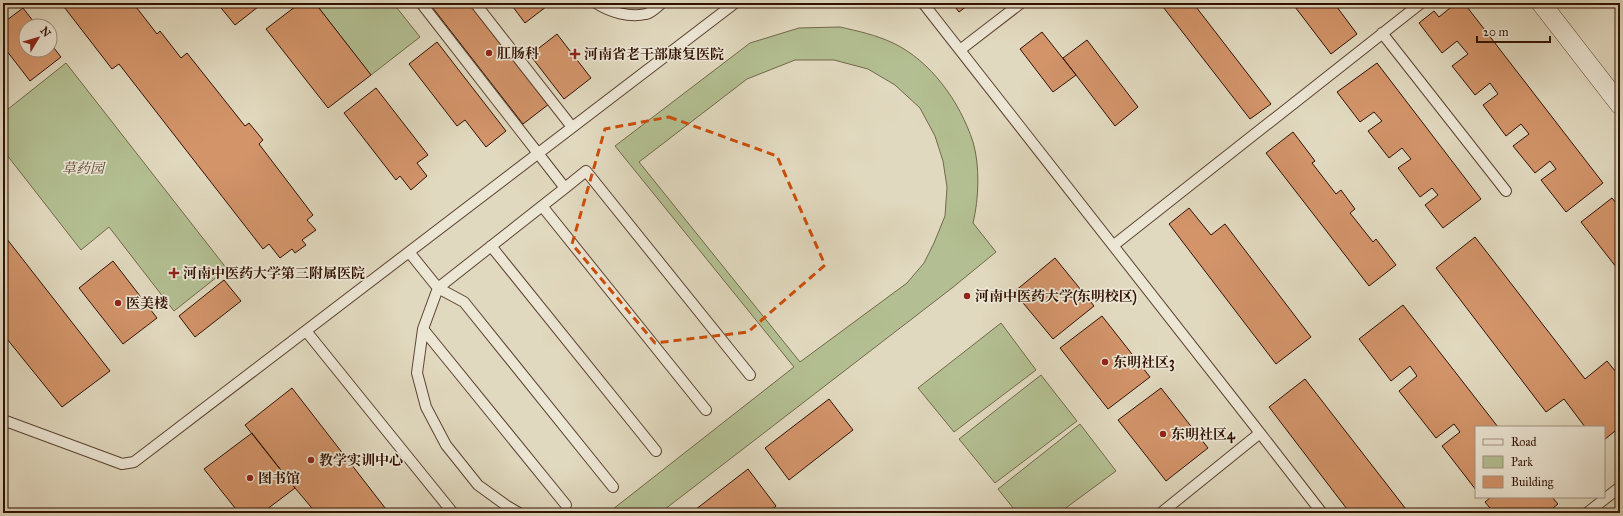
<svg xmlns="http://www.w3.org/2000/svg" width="1623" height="516" font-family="'IM FELL Great Primer','Noto Serif SC',serif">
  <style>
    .green { fill: #b3bf92; stroke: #72684a; fill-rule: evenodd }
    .building { fill: #d3946a; stroke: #311102 }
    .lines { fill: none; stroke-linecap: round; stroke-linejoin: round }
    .service-casing { stroke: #5d4331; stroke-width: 12 }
    .minor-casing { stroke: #5d4331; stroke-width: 20 }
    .service { stroke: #ece6d5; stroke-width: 10 }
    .minor { stroke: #ece6d5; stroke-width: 19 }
    .marked { fill: none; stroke: #cd4e0a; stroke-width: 3; stroke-dasharray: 8 5; stroke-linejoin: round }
    .poi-dot { fill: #8f2418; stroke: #ece6d5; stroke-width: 1.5 }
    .labels { text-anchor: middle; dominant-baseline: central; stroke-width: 3.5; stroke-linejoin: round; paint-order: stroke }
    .poi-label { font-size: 14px; font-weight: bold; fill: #311102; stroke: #ece6d5; text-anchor: start }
    .park-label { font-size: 14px; font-style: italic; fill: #58452d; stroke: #ece6d5 }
  </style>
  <rect width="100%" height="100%" fill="#e1d9bf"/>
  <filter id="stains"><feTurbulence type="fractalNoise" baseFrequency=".005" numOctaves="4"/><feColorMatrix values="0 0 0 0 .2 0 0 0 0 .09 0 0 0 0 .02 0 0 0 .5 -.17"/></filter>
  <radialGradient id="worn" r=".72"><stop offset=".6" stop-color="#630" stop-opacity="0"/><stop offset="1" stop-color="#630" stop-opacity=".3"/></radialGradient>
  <path class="green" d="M315 3H393L420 37 371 75Z
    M840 27C858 31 876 35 893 43 931 61 960 102 973 142 980 165 979 199 973 223L996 252 952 288 660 513H608L794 367 615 146 750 43 799 28ZM795 60H834L868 69 895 85 920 108 935 136 943 161 947 187 945 216 934 243 924 263 907 283 800 362 639 162 747 79Z
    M66 63 227 269 174 311 109 227 81 250 3 150V113Z
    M1001 323 1036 370 954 432 918 388Z
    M1041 375 1077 421 995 483 959 439Z
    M1080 424 1116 471 1059 513H1017L998 489Z"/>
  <path class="building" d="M61 3H133L157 34 160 31 181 58 187 53 245 126 249 123 263 140 259 144 313 215 307 220 316 230 302 240 306 245 295 253 292 249 280 258 269 244 263 249 119 64 112 69Z
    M217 3H263L235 25Z
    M300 3H315L371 75 328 108 266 29Z
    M429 3H470L549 104 523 124Z
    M510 3H551L525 23Z
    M952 3H971L959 12Z
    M1160 3H1193L1271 104 1250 119Z
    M1292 3H1334L1357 34 1331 54Z
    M1456 3H1464L1603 183 1566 212 1541 180 1556 169 1550 161 1535 173 1513 146 1529 134 1521 124 1506 136 1483 105 1498 94 1490 83 1475 95 1452 66 1468 54 1457 41 1442 53 1419 23 1434 11 1439 17Z
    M23 8 37 26H26V50H50V43L61 57 30 81 3 46V23Z
    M1042 32 1076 75 1053 92 1020 49Z
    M557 34 591 78 564 99 530 55Z
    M1087 40 1138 107 1115 126 1063 58Z
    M437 42 506 131 486 147 465 120 457 126 409 64Z
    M1377 63 1481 199 1443 228 1425 205 1438 195 1432 188 1420 197 1398 168 1411 159 1402 148 1389 158 1368 131 1382 121 1374 112 1360 122 1337 92Z
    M376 88 428 155 417 163 427 176 411 190 400 176 396 180 344 113Z
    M1293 132 1315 161 1312 163 1336 194 1341 190 1355 209 1350 213 1373 242 1376 239 1396 265 1369 286 1266 153Z
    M1612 198 1616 203 1620 200V272L1581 222Z
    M1189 208 1211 235 1225 224 1311 337 1276 364 1169 224Z
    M3 234 110 371 62 407 3 334Z
    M1475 237 1585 379 1607 361 1620 377V427L1604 440V427H1585L1564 399 1546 412 1436 268Z
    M1055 258 1094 306 1053 339 1014 292Z
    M113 261 157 318 123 344 79 288Z
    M224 280 241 301 195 337 179 316Z
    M1403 305 1498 427H1476V490L1442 446 1460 432 1454 424 1436 438 1399 391 1417 376 1410 366 1391 381 1359 339Z
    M1102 316 1150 377 1108 409 1060 348Z
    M1305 379 1409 513H1350L1269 407Z
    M292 388 389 513H316L295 488 245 425Z
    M1161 388 1208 448 1166 481 1118 420Z
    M829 399 853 430 789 480 765 448Z
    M252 433 295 488 262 513H239L204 469Z
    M748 469 776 506 768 513H691Z
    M1491 497H1552L1558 504 1547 513H1494L1485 502Z"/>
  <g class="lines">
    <defs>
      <path id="service" d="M475 3 572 127
        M596 3C610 12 629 18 646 14 652 13 658 6 662 3
        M923 3 1260 433 1161 513
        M1382 33 1506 191
        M960 50 1021 3
        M565 188 586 171 750 375
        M542 206 706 410
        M1114 245 1421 3
        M491 246 656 451
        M409 252 438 288 565 188 421 3
        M423 329 417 373 426 407 446 445 478 485 507 506 519 513
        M306 331 453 513
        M3 420 122 464 134 462 735 3
        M1260 433 1322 513
        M566 505 423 329 438 288 464 302 613 487
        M1587 513 1620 487"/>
      <path id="minor" d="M1541 3 1620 105"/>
    </defs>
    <use href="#service" class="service-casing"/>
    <use href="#minor" class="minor-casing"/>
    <use href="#service" class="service"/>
    <use href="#minor" class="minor"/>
  </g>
  <path class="marked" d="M669 117 777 156 825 265 748 332 655 343 572 244 605 129Z"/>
  <g class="poi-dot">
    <circle cx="489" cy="53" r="4"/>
    <path d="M573 48h4v4h4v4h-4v4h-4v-4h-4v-4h4z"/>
    <path d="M172 267h4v4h4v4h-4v4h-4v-4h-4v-4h4z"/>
    <circle cx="967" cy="296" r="4"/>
    <circle cx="118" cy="303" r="4"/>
    <circle cx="1105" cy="362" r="4"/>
    <circle cx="1163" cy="434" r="4"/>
    <circle cx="311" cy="460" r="4"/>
    <circle cx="250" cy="478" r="4"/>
  </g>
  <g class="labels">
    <g class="poi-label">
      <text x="497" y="53">肛肠科</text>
      <text x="584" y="54">河南省老干部康复医院</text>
      <text x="183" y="273">河南中医药大学第三附属医院</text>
      <text x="975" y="296">河南中医药大学(东明校区)</text>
      <text x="126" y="303">医美楼</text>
      <text x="1113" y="362">东明社区3</text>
      <text x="1171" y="434">东明社区4</text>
      <text x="319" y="460">教学实训中心</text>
      <text x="258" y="478">图书馆</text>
    </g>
    <g class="park-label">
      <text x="83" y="168">草药园</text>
    </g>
  </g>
  <rect width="1623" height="516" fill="none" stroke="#e1d9bf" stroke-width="16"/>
  <rect x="4" y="4" width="1615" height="508" fill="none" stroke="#311102" stroke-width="2"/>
  <rect x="8" y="8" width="1607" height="500" fill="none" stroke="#311102"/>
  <rect x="1475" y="426" width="130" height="72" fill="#ece6d5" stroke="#a19181"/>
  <rect x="1483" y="439" width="20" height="6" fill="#ece6d5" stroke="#a19181"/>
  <text x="1511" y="446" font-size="12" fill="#311102">Road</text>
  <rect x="1483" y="456" width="20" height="12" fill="#b3bf92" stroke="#a19181"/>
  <text x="1511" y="466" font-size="12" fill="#311102">Park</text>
  <rect x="1483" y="476" width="20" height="12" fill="#d3946a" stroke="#a19181"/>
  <text x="1511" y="486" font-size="12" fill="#311102">Building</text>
  <g transform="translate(38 38) rotate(52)"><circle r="19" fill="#ece6d5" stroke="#a19181"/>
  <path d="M0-3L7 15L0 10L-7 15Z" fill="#8f2418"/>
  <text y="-6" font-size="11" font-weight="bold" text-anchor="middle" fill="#311102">N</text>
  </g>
  <path d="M1477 36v6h73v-6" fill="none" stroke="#311102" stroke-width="2"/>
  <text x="1483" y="36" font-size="12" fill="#311102" stroke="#ece6d5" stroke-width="3" paint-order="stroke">20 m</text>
  <rect width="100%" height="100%" filter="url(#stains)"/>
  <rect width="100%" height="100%" fill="url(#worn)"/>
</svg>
